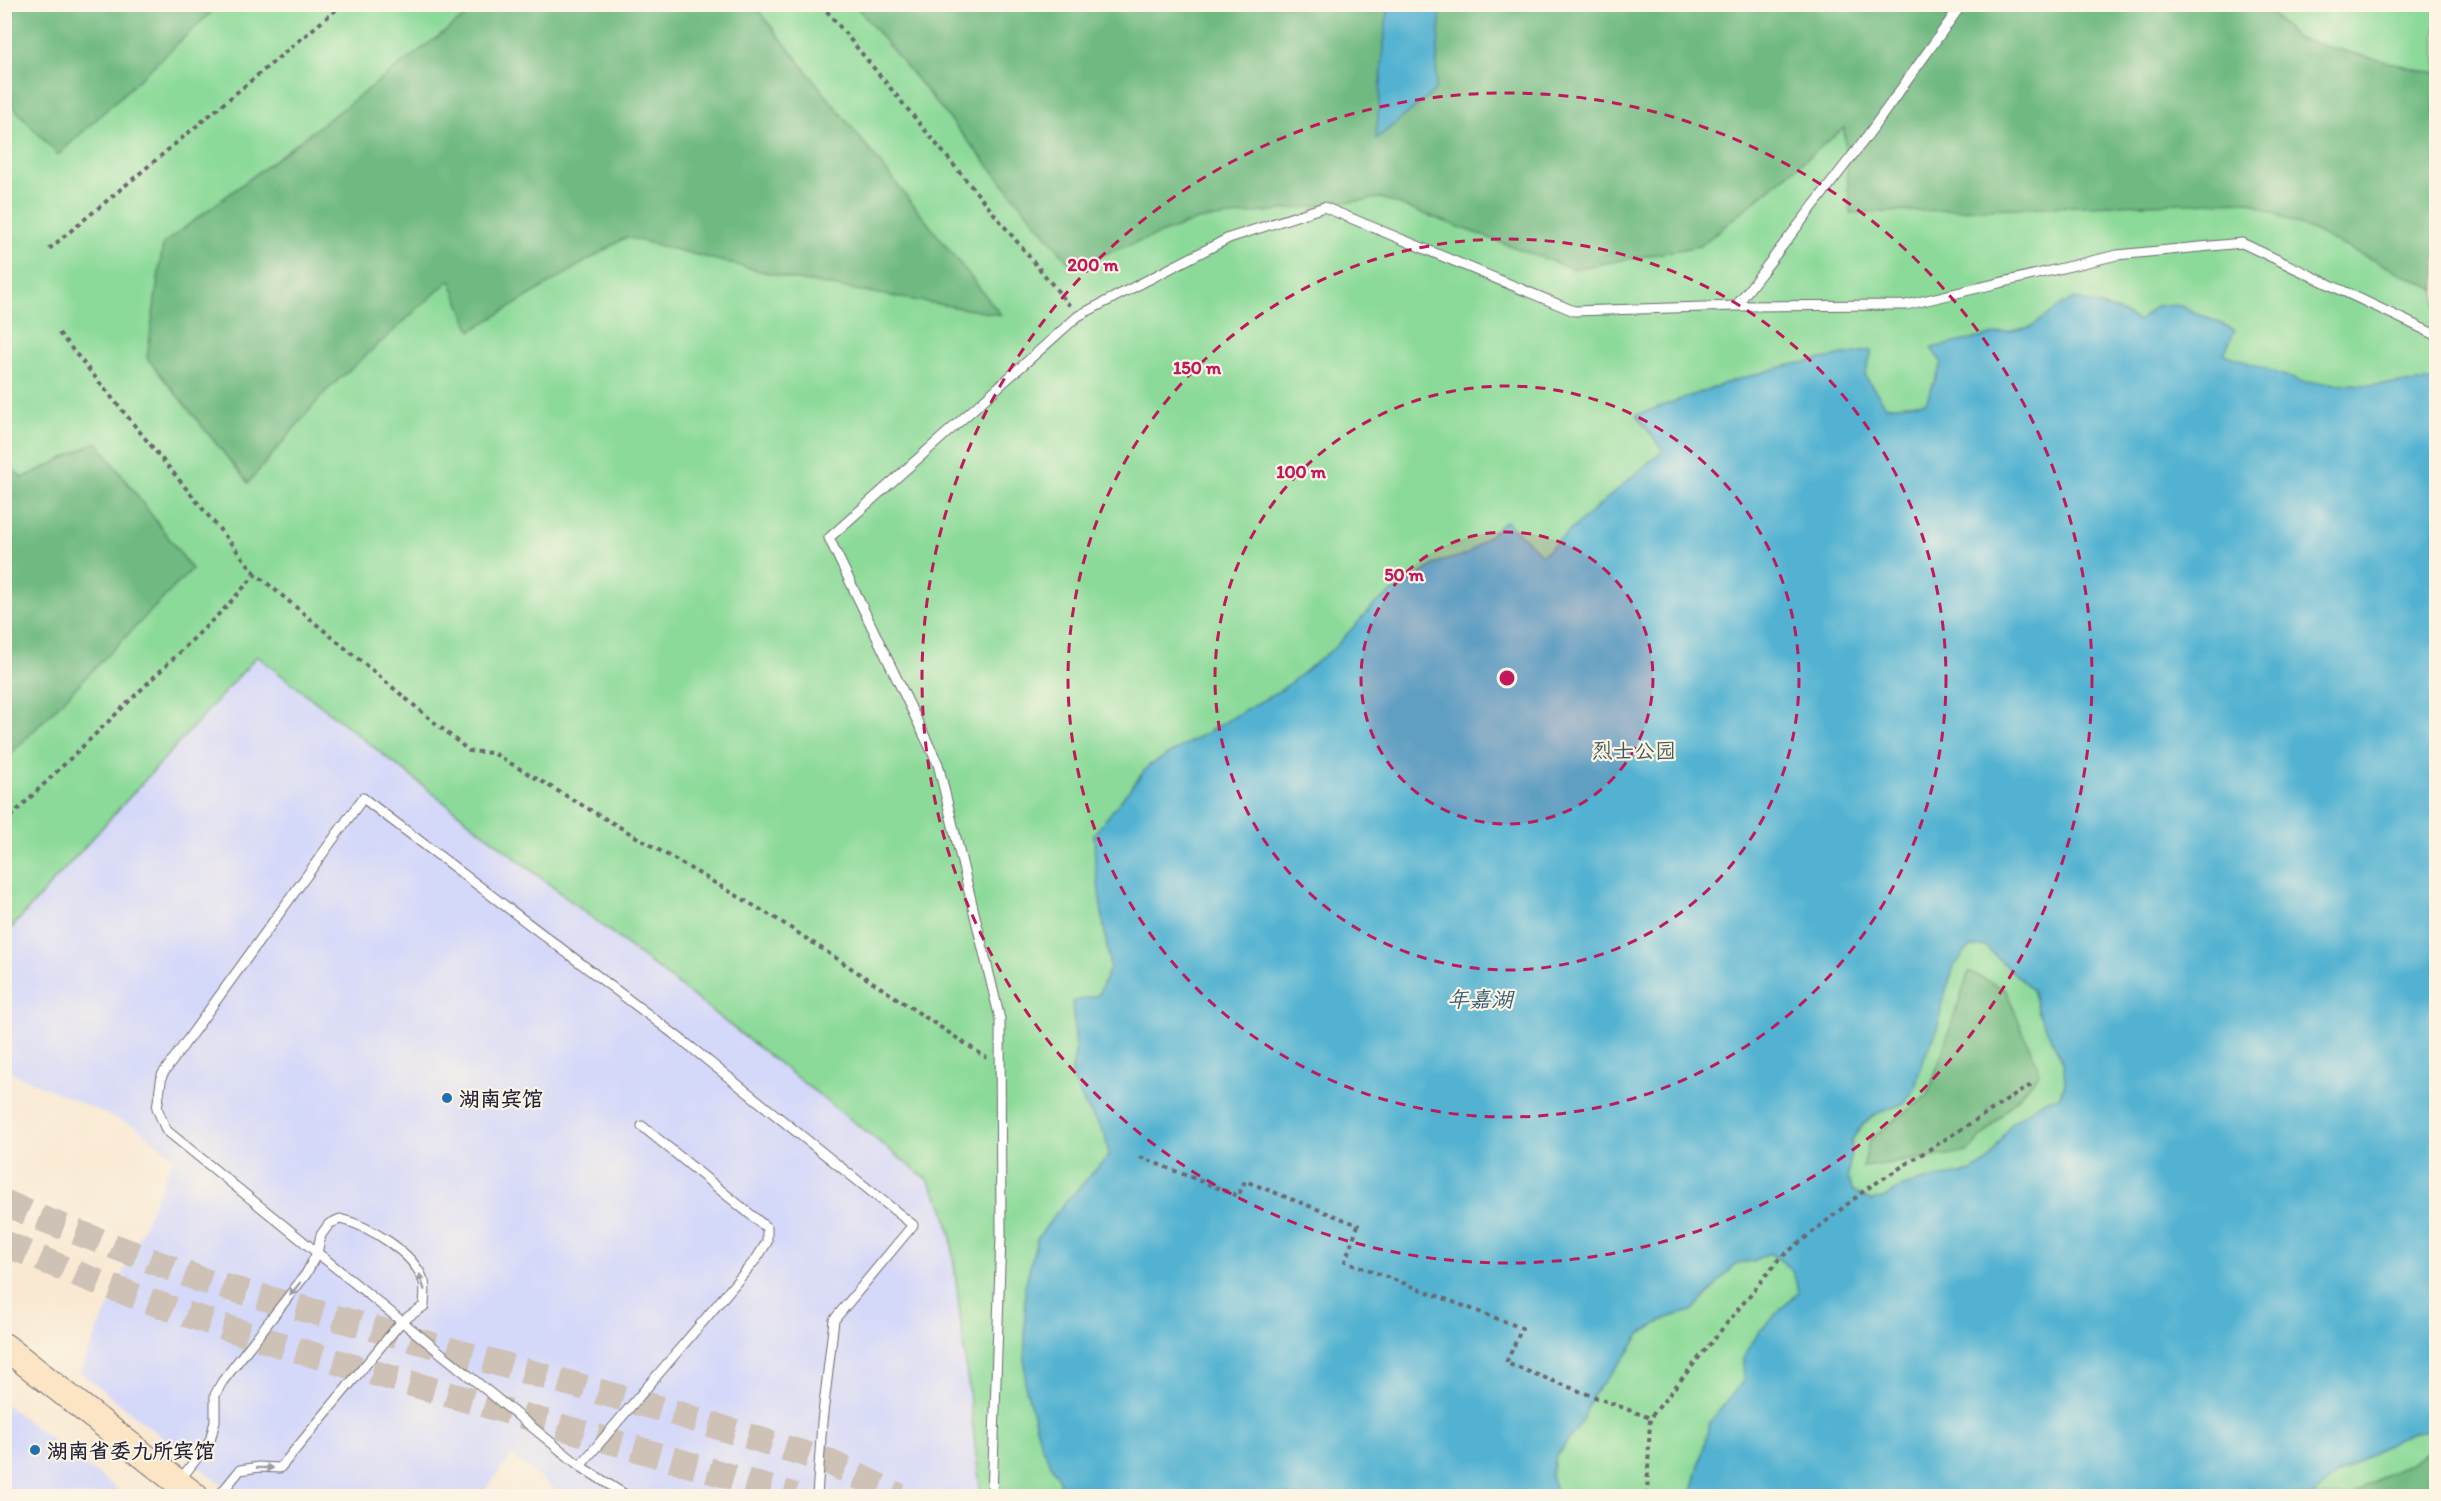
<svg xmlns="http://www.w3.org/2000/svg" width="2441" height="1501" font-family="Itim,'LXGW WenKai TC',sans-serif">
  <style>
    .built { fill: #d4d8f9 }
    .green { fill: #8bda99; stroke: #567e6a; stroke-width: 1.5 }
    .forest { fill: #70ba81; stroke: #496e5e; stroke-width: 1.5 }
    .water { fill: #52b2d1; stroke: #3a6a86; stroke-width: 1.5; fill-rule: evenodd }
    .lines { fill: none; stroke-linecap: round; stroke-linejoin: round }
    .secondary-tunnel { stroke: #cec1b5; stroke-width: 26; stroke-dasharray: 26 13; stroke-linecap: butt }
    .lane-casing { stroke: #6d6870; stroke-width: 11 }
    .secondary-casing { stroke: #6d6870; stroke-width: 28 }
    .path { stroke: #6d6870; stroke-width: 4; stroke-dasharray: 4.5 4.5; stroke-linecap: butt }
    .lane { stroke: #fff; stroke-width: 9 }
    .secondary { stroke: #fce5c4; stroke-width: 26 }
    .oneway { fill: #9c9ca7 }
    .ring { fill: none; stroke: #c2185b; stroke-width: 3; stroke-dasharray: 10 8 }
    .poi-dot { fill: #1f6fb2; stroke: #fcf5e5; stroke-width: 2 }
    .labels { text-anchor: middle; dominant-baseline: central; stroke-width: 4.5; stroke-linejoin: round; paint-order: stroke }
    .park-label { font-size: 21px; fill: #425957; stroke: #fcf5e5 }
    .poi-label { font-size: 21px; font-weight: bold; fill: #22223b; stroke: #fcf5e5; text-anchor: start }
    .water-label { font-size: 22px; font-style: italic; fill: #355c77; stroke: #fcf5e5 }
    .centre { fill: #c2185b; stroke: #fcf5e5; stroke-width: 3 }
    .ring-label { font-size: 18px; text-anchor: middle; font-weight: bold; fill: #c2185b; stroke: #fcf5e5; stroke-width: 4.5; stroke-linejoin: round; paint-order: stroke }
  </style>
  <rect width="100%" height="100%" fill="#fcf5e5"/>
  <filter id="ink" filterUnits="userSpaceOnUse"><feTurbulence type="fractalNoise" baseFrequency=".0167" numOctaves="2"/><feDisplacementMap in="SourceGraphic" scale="12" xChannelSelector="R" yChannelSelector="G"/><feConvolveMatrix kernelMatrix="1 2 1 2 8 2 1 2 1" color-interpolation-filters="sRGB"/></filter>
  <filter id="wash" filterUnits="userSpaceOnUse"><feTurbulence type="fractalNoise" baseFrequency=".008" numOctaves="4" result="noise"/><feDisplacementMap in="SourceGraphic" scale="24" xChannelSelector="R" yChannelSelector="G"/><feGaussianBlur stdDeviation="1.35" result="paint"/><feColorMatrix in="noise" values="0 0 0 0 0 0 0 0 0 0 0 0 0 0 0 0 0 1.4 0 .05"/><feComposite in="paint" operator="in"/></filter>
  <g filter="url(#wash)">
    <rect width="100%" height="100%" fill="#f9e9d3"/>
    <path class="built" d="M257 656 928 1180 944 1208 951 1237 981 1496H573L555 1490 512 1456 480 1496H236L80 1372 174 1157 136 1127 5 1070V935Z
      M5 1404 126 1496H5Z"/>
    <path class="green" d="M5 5H2436V1496H981L951 1237 944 1208 928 1180 257 656 5 935Z"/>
    <path class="forest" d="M5 4H219V5L58 155 5 98Z
      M480 5H754L1001 315 792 279 626 237 471 331 450 280 325 392 248 483 147 358 163 244Z
      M855 5H2263L2297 39 2436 74V290L2249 201 1850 213 1844 128 1700 246 1573 269 1381 198 1198 220 1072 266Z
      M97 442 192 569 5 760V464L23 478Z
      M1969 971 2006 990 2040 1073 1968 1152 1863 1167 1870 1139 1928 1095Z
      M2435 1448 2436 1496H2350Z"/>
    <path class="water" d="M1390 5H1441L1435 91 1376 139 1386 22Z
      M2073 298 2118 311 2139 321 2155 306 2176 304 2235 330 2224 354 2302 382 2370 385 2436 381V1430C2428 1431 2416 1430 2408 1434 2386 1444 2327 1477 2314 1496H1691L1710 1422 1743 1381 1744 1357 1758 1333 1798 1292C1795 1269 1788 1264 1769 1253L1753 1261 1737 1263 1692 1311 1667 1318 1640 1334 1629 1352 1592 1396 1583 1420 1556 1457 1551 1476 1558 1496H1063L1059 1481 1041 1445 1025 1385V1286L1037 1239 1056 1213 1109 1155 1105 1134 1085 1105 1071 1075 1076 1048 1072 1002 1098 995 1110 968 1095 864 1094 834 1148 766 1281 690 1334 648 1376 603 1439 562 1466 555 1506 521 1542 555 1663 450 1636 415 1729 382 1789 365 1872 350 1865 376 1886 406 1926 402 1942 363 1931 348 2030 327ZM1985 946 2032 990 2038 1012 2064 1065 2065 1085 2057 1098 2045 1100 2011 1123 1988 1162 1971 1172 1925 1180 1903 1186 1885 1197 1872 1201 1853 1191 1848 1178 1852 1140 1862 1125 1876 1114 1905 1103 1915 1088 1922 1062 1937 1031 1942 1003 1954 966 1969 948Z"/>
  </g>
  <g filter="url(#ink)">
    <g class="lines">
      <path class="secondary-tunnel" d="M4 1202 35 1216 204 1281 665 1410 827 1461 899 1496
        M4 1243C147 1307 297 1351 447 1394 563 1427 679 1461 795 1496"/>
      <defs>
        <path id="lane" d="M1962 4 1865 139 1736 306 1906 305 2117 255 2242 243 2436 335
          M580 1466 757 1258 767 1242V1228L642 1126
          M170 1493 210 1441 215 1421V1395L222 1382 306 1274 317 1253 321 1235 329 1224 340 1219C369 1226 414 1252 424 1282 426 1289 424 1299 424 1306L402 1321 280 1468 259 1467 240 1470 219 1496
          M627 1496 580 1466 166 1130 157 1108 162 1075 363 798 687 1044 913 1225 834 1320 822 1422 817 1496
          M992 1496 1001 1236 1000 1019 938 764 829 538 1078 316 1229 238 1324 207 1574 311 1736 306"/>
        <path id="secondary" d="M4 1346 195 1496"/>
      </defs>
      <use href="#lane" class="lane-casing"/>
      <use href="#secondary" class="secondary-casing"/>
      <path class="path" d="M821 4 1070 306
        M49 249 343 4
        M59 333 256 574
        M4 823 224 609 256 574 469 751 493 753 780 921 987 1058
        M1140 1157 1238 1196 1245 1181 1358 1225 1345 1261 1522 1328 1506 1363 1650 1418
        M1647 1496 1650 1418 1779 1259 1865 1190 2031 1085"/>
      <use href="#lane" class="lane"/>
      <use href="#secondary" class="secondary"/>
    </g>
    <defs><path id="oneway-solid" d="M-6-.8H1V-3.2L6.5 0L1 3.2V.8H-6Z" transform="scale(1.5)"/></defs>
    <g class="oneway">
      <use href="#oneway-solid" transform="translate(422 1282) rotate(-107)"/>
      <use href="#oneway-solid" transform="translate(295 1289) rotate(128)"/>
      <use href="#oneway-solid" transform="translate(265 1468) rotate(1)"/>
    </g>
  </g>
  <circle cx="1507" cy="678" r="146" fill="#c2185b" fill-opacity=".12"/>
  <g class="ring">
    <circle cx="1507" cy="678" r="146"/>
    <circle cx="1507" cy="678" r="292"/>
    <circle cx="1507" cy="678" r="439"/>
    <circle cx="1507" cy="678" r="585"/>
  </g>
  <g class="poi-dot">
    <circle cx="447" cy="1098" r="6"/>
    <circle cx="35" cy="1450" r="6"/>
  </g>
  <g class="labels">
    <g class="park-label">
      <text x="1634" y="750">烈士公园</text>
    </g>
    <g class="poi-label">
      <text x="459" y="1098">湖南宾馆</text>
      <text x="47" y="1450">湖南省委九所宾馆</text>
    </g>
    <g class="water-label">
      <text x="1480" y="999">年嘉湖</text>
    </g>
  </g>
  <circle cx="1507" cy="678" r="9" class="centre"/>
  <g class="ring-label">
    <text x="1093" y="271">200 m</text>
    <text x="1197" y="374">150 m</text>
    <text x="1301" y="478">100 m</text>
    <text x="1404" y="581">50 m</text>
  </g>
  <rect width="2441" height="1501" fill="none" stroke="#fcf5e5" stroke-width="24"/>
</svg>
